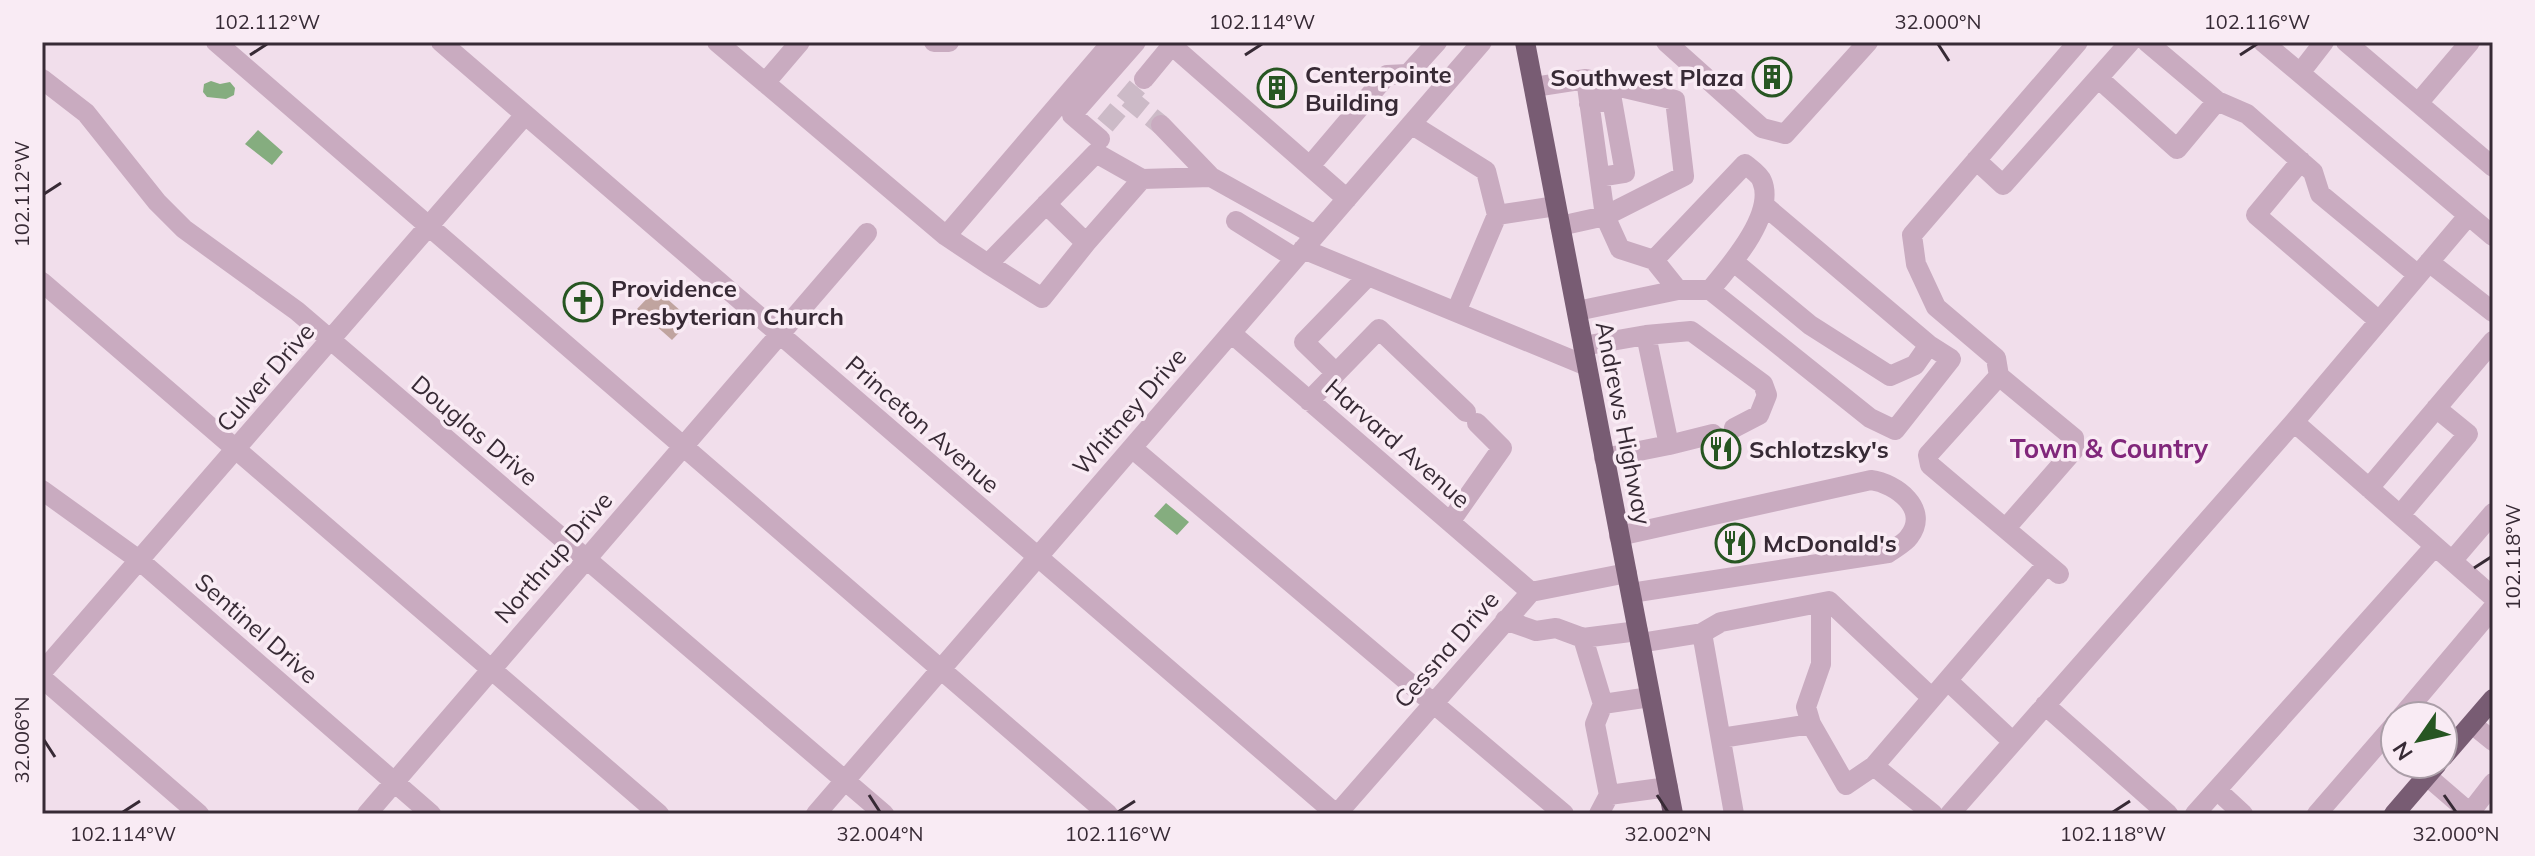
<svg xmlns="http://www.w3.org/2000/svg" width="2535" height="856" font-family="Mulish,sans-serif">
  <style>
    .green { fill: #c0a49f }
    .water { fill: #85ad7f }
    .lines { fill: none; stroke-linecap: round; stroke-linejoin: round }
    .minor-tunnel { stroke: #ccbac7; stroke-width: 20; stroke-dasharray: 20 10; stroke-linecap: butt }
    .minor { stroke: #c9abc0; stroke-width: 20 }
    .major { stroke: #785c73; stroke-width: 20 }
    .ticks { fill: none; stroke: #372a35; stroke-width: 3 }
    .labels { text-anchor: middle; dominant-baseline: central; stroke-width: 7; stroke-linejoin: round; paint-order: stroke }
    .poi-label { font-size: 24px; font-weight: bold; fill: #372a35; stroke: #f9ebf4; text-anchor: start }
    .street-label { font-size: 24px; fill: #372a35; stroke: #f9ebf4 }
    .neighbourhood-label { font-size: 26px; font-weight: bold; fill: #81277b; stroke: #f9ebf4 }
    .neatline { fill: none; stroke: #372a35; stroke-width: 3 }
    .ticks-label { font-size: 20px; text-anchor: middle; fill: #372a35 }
  </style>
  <rect width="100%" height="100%" fill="#f1deeb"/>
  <path class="green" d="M656 289 691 320 672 340 637 309Z"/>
  <path class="water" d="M211 81 220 84 230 82 235 88 234 95 226 99 207 97 203 92 204 84Z
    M258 130 283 152 272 165 245 144Z
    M1166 503 1189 522 1177 535 1154 516Z"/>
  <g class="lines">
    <path class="minor-tunnel" d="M1128 98 1161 125
      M1105 125 1144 79"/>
    <path class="minor" d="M216 42 1108 814
      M441 42 1336 814
      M717 42 946 236 1112 42
      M934 42H949
      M1168 42 1347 199
      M1666 42 1762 128 1785 134 1868 42
      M2147 42 2217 101 2247 114 2313 172 2320 194 2418 275
      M2263 42 2493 236
      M2346 42 2493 167
      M2300 73 2324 42
      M2098 78 2177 149 2217 101
      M42 79 86 113 157 202 184 229 297 311 884 814
      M1144 79 1172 45
      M765 83 800 42
      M1534 87 1586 79 1605 216 1684 176 1675 100 1586 79
      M2419 102 2470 42
      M1589 104 1612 100 1625 173 1600 177
      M1411 124 1486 171 1497 215
      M1161 125 1211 177
      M1100 139 1072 115 1136 42
      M1976 160 2003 185 2130 42
      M2301 161 2256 215 2379 321
      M1310 166 1387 75 1408 74 1437 42
      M1046 204 1086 243 1142 179
      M1236 221 1295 258
      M1560 226 1605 216 1620 249 1654 260 1678 290
      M946 236 988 264 1096 153 1142 179 1211 177 1315 235
      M1303 249 1587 366
      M1654 260 1745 164C1750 168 1760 175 1762 181 1776 214 1730 266 1710 290
      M1734 262 1810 325 1890 376 1915 365 1929 345 1765 206
      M2429 262 2493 312
      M988 264 1042 298 1086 243
      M42 282 659 814
      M1577 311 1678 290H1710L1870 418 1895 430 1951 359 1929 345
      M1456 312 1497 215 1556 206
      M1231 333 1531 592
      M1646 335 1691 331 1763 384 1767 395 1759 415 1734 428
      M1583 346 1646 335 1669 445 1604 458
      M1336 373 1304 342 1368 276
      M1999 376 1928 455 1930 465 2059 574
      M1309 401 1379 329 1466 412
      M2294 422 2493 597
      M1669 445 1713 434
      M1132 448 1564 814
      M2369 488 2493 341
      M42 490 139 560 431 814
      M2400 515 2468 434 2436 408
      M1450 522 1502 448 1477 423
      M2006 528 2074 450V438L1999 376 1996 358 1936 307 1916 264 1912 235 2078 42
      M1619 536 1871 480C1895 483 1931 509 1909 537 1905 543 1895 548 1888 553L1631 593
      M2452 561 2493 513
      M1505 620 1536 631 1556 628 1583 638 1638 631
      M1702 633 1721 622 1829 601 1932 698
      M1583 638 1603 704 1595 724 1609 795 1668 787
      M1640 643 1702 633 1734 814
      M42 672 525 115
      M42 678 199 814
      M1948 681 2012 741
      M1603 704 1650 697
      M2045 705 2168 814
      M2402 716 2493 608
      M1811 724 1806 707 1821 664V603
      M2472 724 2493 741
      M1721 738 1811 724 1846 785 1874 766
      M2427 776 2470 813
      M2217 790 2243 814
      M367 814 867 233
      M816 814 1482 42
      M1337 814 1531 592 1627 573
      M1599 814 1609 795
      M1933 814 1874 766 2047 564
      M1950 814 2294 422 2468 216
      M2195 814 2435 546
      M2317 814 2395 724
      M2469 814 2493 783"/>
    <path class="major" d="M1525 42 1673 814
      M2443 757 2493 699
      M2394 814 2437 764"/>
  </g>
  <path class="ticks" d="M1938 44 1949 61M250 55 267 44M1245 55 1262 44M2240 55 2257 44M44 194 61 183M2474 568 2491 557M44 740 55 757M869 795 880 812M1657 795 1668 812M2444 795 2456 812M123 812 140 801M1118 812 1135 801M2113 812 2130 801"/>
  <defs>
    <symbol id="building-ring" viewBox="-11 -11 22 22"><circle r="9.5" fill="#f9ebf4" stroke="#275622" stroke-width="1.5"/><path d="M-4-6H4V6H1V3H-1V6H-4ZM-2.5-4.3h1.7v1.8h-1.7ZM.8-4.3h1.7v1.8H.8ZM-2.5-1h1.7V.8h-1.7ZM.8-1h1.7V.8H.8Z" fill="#275622"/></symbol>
    <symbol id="church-ring" viewBox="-11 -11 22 22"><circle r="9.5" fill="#f9ebf4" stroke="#275622" stroke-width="1.5"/><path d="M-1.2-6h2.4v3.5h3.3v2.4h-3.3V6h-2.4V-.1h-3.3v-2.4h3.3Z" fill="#275622"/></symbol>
    <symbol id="restaurant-ring" viewBox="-11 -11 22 22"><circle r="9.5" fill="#f9ebf4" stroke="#275622" stroke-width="1.5"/><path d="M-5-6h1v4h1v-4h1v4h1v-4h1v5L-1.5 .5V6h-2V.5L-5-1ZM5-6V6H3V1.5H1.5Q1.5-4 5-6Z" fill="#275622"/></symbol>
  </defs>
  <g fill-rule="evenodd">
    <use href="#building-ring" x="1750" y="55" width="44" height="44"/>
    <use href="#building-ring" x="1255" y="66" width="44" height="44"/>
    <use href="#church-ring" x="561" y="280" width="44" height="44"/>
    <use href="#restaurant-ring" x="1699" y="427" width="44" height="44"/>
    <use href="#restaurant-ring" x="1713" y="521" width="44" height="44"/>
  </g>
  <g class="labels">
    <g class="poi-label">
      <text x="1305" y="74">Centerpointe<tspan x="1305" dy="28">Building</tspan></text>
      <text x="1744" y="77" text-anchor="end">Southwest Plaza</text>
      <text x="611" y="288">Providence<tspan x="611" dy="28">Presbyterian Church</tspan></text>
      <text x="1749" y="449">Schlotzsky's</text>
      <text x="1763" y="543">McDonald's</text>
    </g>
    <g class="street-label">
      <text transform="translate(265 377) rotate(-49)">Culver Drive</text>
      <text transform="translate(1129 411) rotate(-49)">Whitney Drive</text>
      <text transform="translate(1624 423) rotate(79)">Andrews Highway</text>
      <text transform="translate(923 424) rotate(41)">Princeton Avenue</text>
      <text transform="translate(475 430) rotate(40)">Douglas Drive</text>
      <text transform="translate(1398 443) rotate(41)">Harvard Avenue</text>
      <text transform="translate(553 557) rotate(-49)">Northrup Drive</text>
      <text transform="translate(257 628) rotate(41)">Sentinel Drive</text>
      <text transform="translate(1446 649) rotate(-49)">Cessna Drive</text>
    </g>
    <g class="neighbourhood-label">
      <text x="2109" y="448">Town &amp; Country</text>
    </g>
  </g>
  <rect width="2535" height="856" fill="none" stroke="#f9ebf4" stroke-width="88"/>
  <g transform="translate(2419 740) rotate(236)"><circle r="38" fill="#f9ebf4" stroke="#ab9ea8" stroke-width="2"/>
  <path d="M0-6L14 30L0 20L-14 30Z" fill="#275622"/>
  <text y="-12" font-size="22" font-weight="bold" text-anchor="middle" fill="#372a35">N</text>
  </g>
  <rect x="44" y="44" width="2447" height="768" class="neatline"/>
  <g class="ticks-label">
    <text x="267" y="29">102.112°W</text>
    <text x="1262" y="29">102.114°W</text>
    <text x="1938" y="29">32.000°N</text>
    <text x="2257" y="29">102.116°W</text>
    <text transform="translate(22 194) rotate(-90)" y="7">102.112°W</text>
    <text transform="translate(2513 557) rotate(-90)" y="7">102.118°W</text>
    <text transform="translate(22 740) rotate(-90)" y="7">32.006°N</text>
    <text x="123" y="841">102.114°W</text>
    <text x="880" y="841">32.004°N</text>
    <text x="1118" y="841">102.116°W</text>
    <text x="1668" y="841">32.002°N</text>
    <text x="2113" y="841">102.118°W</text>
    <text x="2456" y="841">32.000°N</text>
  </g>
</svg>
